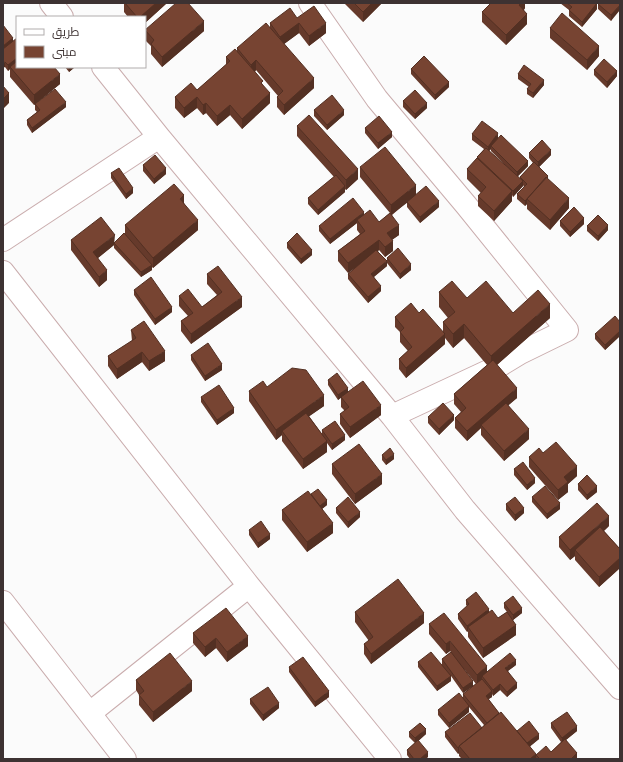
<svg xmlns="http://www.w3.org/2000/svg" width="623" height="762" font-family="'Exo 2',Cairo,sans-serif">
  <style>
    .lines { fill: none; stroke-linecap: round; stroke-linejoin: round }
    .minor-casing { stroke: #caadae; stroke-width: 24 }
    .minor { stroke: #fff; stroke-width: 22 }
    .wall { fill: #663a2b; fill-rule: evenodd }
    .shaded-wall { fill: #533023 }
    .building { fill: #774432; stroke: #533023 }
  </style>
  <rect width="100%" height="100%" fill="#fbfbfb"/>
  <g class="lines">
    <defs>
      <path id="minor" d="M51 3 62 17
        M310 3 377 99 466 205 567 330 520 353 497 367 392 416
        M103 67 159 137 392 416 465 510 620 688
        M3 240 159 137
        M3 272 249 586 390 759
        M3 602 125 759
        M90 713 249 586"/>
    </defs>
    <use href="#minor" class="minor-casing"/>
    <use href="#minor" class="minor"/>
  </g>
  <path class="wall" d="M124 3H167L145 23V17H128L124 12Z
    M344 3H382L363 22Z
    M525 3V8L524 10 527 24 506 45 482 22V12Z
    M560 3H597V9L582 27 569 16V10Z
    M620 3 611 21 598 9V4Z
    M297 18 326 33 309 46 299 33 284 44 314 88 284 115 277 107V97L278 96 256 70 255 72 263 85 270 103 242 129 230 115 217 126 206 113 203 115 197 108 184 118 175 108V97L197 90 226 65V57L237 52V48L270 27V23Z
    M3 25 13 41 17 67 60 84 34 105 10 77V69L8 71 5 67Z
    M550 28 599 56 587 70 550 38Z
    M145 30 204 31 162 67 151 54V46L145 40Z
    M65 67H75L69 72Z
    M411 69 449 87 435 100 411 74Z
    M594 70 617 76 607 88 594 75Z
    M518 74 544 85 533 98 527 94V89L529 87 518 79Z
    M403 101 427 108 415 119 403 107Z
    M35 104 66 107 32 133 27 125V120L37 112 35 110Z
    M314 110 344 115 327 130 314 116Z
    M297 126 358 179 346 190 345 189V192L318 215 308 204V198L334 177 297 136Z
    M365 128 392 137 378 149 365 133Z
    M472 134 498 138 528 166 517 177 520 179V177L533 163 529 158V153L551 155 539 167 569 208 550 230 527 209V204L525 206 517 199V194L524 187 523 185V186L513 197 512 195V201L494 221 478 206V196L481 193 467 179V169L477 159V157L484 149 472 140ZM491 149V151L512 172 489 151Z
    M143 165 166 174 154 184 143 171Z
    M360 167 439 207 420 223 407 207V202L392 215 399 235 392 240 393 251 385 257 379 250 378 251 387 266 374 277 381 291 368 303 348 279V274L357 266 348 273 338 261V251L360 234 357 230V223L330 244 319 231V226L364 215 379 222 390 213 360 177Z
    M111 173 133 193 126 199 111 178Z
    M184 203 198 230 153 268 152 267V270L141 277 114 248V245L98 258 107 280 99 287 71 250V240L115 243 125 234V225Z
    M560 221 584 224 570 237 560 226Z
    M587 226 608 230 598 241 587 231Z
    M287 243 312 255 301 264 287 248Z
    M387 258 411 270 400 279 387 263Z
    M620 263V271L619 269V264Z
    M207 274 242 307 191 344 181 331V321L188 316 179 306V296L202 307 217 295 207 284Z
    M134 290 172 312 155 325 134 295Z
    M439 292 467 298 513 313 550 318 497 365 517 398 508 405 529 439 504 461 481 435V428L467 441 455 428V418L461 412 454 404V394L487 365 464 338 453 348 445 338V344L406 378 399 369V359L408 351 400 342V332L395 327V317L443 332V322L448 318 439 307Z
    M620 322V336L605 350 595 339V334Z
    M131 330 165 361 149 371 142 362 117 379 108 366V356L132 341Z
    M191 355 222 370 205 381 191 360Z
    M328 380 348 392 381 415 350 438 340 424V414L345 411 341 407V397L338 400 328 385Z
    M267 387 324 406 309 416 322 434V430L345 440 332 450 327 443V452L303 469 282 441V435L276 440 249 401V391Z
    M201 397 234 413 217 425 201 402Z
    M428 417 454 420 439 435 428 423Z
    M543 453 577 476 568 484V492L558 500 529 467V457Z
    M382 455 394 459 386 465 382 460Z
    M332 464 382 484 355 504 332 474Z
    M514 469 535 483 527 490 514 475Z
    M578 484 597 492 587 500 578 490Z
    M311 494 327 505 322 509 333 533 307 552 282 520V510Z
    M532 497 560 509 547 519 532 502Z
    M506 504 524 513 515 521 506 510Z
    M336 508 360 517 348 528 336 513Z
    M609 526 604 531 620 549V568L599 587 575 560V556L570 560 559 547V537Z
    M249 530 270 539 258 548 249 535Z
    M466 600 489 612 498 618 507 612 504 608V603L522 613 513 620 516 635 483 658 468 637V631L467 632 458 619V614L467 606 466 605Z
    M355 612 424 623 371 664 364 654V644L369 641 355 622Z
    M429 624 487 672 516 665 508 671 517 688 507 697 500 690 493 696 492 694V697L488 699 499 713 517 731 539 739 530 746 536 759H462L459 756V753L458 754 445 737V732L482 728 484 725 469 707V712L449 728 438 715V710L463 698V694L476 684 464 669 473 686 463 693 451 676V681L437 691 418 667V662L442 665V659L451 652 450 651 446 654 429 634Z
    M193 633 248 646 227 662 216 648 205 657 193 643Z
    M289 667 329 697 315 707 289 672Z
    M136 680 192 691 153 722 139 705V695L136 690Z
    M250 699 279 708 263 721 250 704Z
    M551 723 577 731 566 740 577 759H536V755L551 752 561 742 551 728Z
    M409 732 426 734 418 741 428 757 425 759H410L407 755V750L415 743 409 737Z"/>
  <path class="shaded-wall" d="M156 3H167L145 23V17H140Z
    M372 3H382L363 22V12Z
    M521 3H525V8L519 15V5Z
    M597 3V9L582 27V22Z
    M620 5V10L611 21V15Z
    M527 14V24L506 45V35Z
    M204 21V31L162 67V57Z
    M299 23V33L280 47V37Z
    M326 23V33L309 46V36Z
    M13 38V43L3 51V46Z
    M599 46V56L587 70V60Z
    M17 58V63L10 67V69L8 71V65Z
    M256 60V70L251 75V65Z
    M5 62V67L3 68V63Z
    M69 67H75L69 72Z
    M617 71V76L607 88V82Z
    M60 74V84L34 105V95Z
    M314 78V88L284 115V105Z
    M544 80V85L533 98V93Z
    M449 82V87L435 100V95Z
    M9 93V103L3 109V99Z
    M270 93V103L242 129V119Z
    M197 97V108L184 118V108Z
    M66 102V107L32 133V128Z
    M206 103V113L203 115V105Z
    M427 103V108L415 119V114Z
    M230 105V115L217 126V116Z
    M344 110V115L327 130V125Z
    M392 132V137L378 149V143Z
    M498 133V138L491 146V149L488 152V147Z
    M551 150V155L538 168V162Z
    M528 161V166L517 177V172Z
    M166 168V174L154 184V179Z
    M358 169V179L346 190V180Z
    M548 176V181L527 199V204L525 206V201Z
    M523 181V186L513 197V191Z
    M416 185V196L391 215V205Z
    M345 186V192L318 215V210Z
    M133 188V193L126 199V194Z
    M512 191V201L494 221V211Z
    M184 195V205L180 199Z
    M569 198V208L550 230V220Z
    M439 201V207L420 223V217Z
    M364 212V218L357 220V223L330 244V239Z
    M584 218V224L570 237V232Z
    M198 220V230L153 268V258Z
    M399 225V235L387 243V233Z
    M608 225V230L598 241V236Z
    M115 235 114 245 93 262V252Z
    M379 240V250L348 273V263Z
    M393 241V251L385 257V247Z
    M312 250V255L301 264V259Z
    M387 261V266L371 279V274Z
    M411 264V270L400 279V274Z
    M152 265V270L141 277V272Z
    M107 270V280L99 287V277Z
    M381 286V291L368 303V297Z
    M242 297V307L191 344V334Z
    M550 304V318L491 370V356Z
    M172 307V312L155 325V319Z
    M464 324V338L453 348V334Z
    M620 331V336L605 350V345Z
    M445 334V344L406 378V368Z
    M165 351V361L149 371V361Z
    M142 352V362L117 379V369Z
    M222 364V370L205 381V376Z
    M348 388V393L338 400V395Z
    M517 388V398L483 427 481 425V428L467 441V431Z
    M324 395V406L284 434 282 431V435L276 440V430Z
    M381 405V415L350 438V427Z
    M234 408V413L217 425V420Z
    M454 415V420L439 435V429Z
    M529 429V439L504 461V451Z
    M345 435V440L332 450V444Z
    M327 441V452L303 469V459Z
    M394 454V459L386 465V460Z
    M577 466V476L568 484V492L558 500V490L564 477Z
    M382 474V484L355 504V494Z
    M535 478V483L527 490V485Z
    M597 486V492L587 500V495Z
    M327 500V505L318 512V507Z
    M560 503V509L547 519V514Z
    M524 508V513L515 521V515Z
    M360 512V517L348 528V522Z
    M609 516V526L578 553 575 550V556L570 560V550Z
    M333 523V533L307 552V542Z
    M270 534V539L258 548V543Z
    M620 558V568L599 587V577Z
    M522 608V613L513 620V615Z
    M489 609V614L468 627V631L467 632V626Z
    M424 613V623L371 664V654Z
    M516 625V635L483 658V648Z
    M248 636V646L227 662V652Z
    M216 638V648L205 657V647Z
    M450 641V651L446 654V644Z
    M516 660V665L505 673V668Z
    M487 666V676H482V681L477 685V675Z
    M451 676V681L437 691V686Z
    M192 681V691L153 722V712Z
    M473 681V686L463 693V688Z
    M517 683V688L507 697V692Z
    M500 684V690L493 696V690Z
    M329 691V697L315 707V702Z
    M492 691V697L486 701V696Z
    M279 703V708L263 721V715Z
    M469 706V712L449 728V723Z
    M577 726V731L562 743V738Z
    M426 729V734L415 744V738Z
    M539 734V739L527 749V743Z
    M459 747V753L458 754V748Z
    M428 752V757L425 759H420Z
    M577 753V759H571Z
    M536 754V759H530Z"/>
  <path class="building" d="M125 3H156L140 17H137Z
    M176 3H188L204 21 162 57 151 44 154 40 145 30Z
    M354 3H372L363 12Z
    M491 3H521L519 5 527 14 506 35 482 12Z
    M567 3H597L582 22 569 10 572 7Z
    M599 3H620V5L611 15 598 4Z
    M314 6 326 23 309 36 299 23 280 37 270 23 290 8 297 18Z
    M562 13 599 46 587 60 550 28Z
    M266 23 314 78 284 105 277 97 283 91 256 60 251 65 237 48Z
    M3 25 13 38 3 46Z
    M17 38V58L8 65 5 62 3 63V49Z
    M235 49 263 81 261 83 270 93 242 119 230 105 217 116 206 103 203 105 197 97 184 108 175 97 191 83 197 90 230 61 226 57Z
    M424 56 449 82 435 95 411 69Z
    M604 59 617 71 607 82 594 70Z
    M17 61V67H54L60 74 34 95 10 67Z
    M524 65 544 80 533 93 527 89 531 84 518 74Z
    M3 86 9 93 3 99Z
    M55 89 66 102 32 128 27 120 40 110 35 104Z
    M415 90 427 103 415 114 403 101Z
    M332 95 344 110 327 125 314 110Z
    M309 115 358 169 346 180 297 126Z
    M379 116 392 132 378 143 365 128Z
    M482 121 498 133 488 147 472 134Z
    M501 135 528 161 517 172 491 146Z
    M542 140 551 150 538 162 529 153Z
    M385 147 416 185 391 205 360 167Z
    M486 148 523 181 513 191 477 157Z
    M155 155 166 168 154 179 143 165Z
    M477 158 512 191 494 211 478 196 486 187 467 169Z
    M534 162 548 176 525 201 517 194 527 184 520 177Z
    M119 168 133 188 126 194 111 173Z
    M336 175 345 186 318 210 308 198Z
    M546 177 569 198 550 220 527 199Z
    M174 184 184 195 180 199 198 220 153 258 125 225Z
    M426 186 439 201 420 217 407 202Z
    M353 198 364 212 330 239 319 226Z
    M574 207 584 218 570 232 560 221Z
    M370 210 379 222 390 213 399 225 387 233 393 241 385 247 379 240 348 263 338 251 365 231 357 220Z
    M598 215 608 225 598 236 587 226Z
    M101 217 115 235 93 252 107 270 99 277 71 240Z
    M124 233 152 265 141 272 114 243Z
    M297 233 312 250 301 259 287 243Z
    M398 248 411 264 400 274 387 258Z
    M376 250 387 261 371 274 381 286 368 297 348 274Z
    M218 266 242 297 191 334 181 321 193 313 179 296 188 289 202 307 222 292 207 274Z
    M151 277 172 307 155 319 134 290Z
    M452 281 467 298 486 281 513 313 538 290 550 304 491 356 464 324 453 334 443 322 455 312 439 292Z
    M411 303 419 313 423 309 445 334 406 368 399 359 412 347 400 332 404 328 395 317Z
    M615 316 620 322V331L605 345 595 334Z
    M144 321 165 351 149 361 142 352 117 369 108 356 136 338 131 330Z
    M208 343 222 364 205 376 191 355Z
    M493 360 517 388 467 431 455 418 466 408 454 394Z
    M292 368 306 370 324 395 276 430 249 391 263 381 267 387Z
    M337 373 348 388 338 395 328 380Z
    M363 381 381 405 350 427 340 414 349 407 341 397Z
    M219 385 234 408 217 420 201 397Z
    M443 403 454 415 439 429 428 417Z
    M506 403 529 429 504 451 481 425Z
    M306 413 327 441 303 459 282 431Z
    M335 421 345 435 332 444 322 430Z
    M556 442 577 466 564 477 568 482 558 490 529 457 539 448 543 453Z
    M359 444 382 474 355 494 332 464Z
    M390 448 394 454 386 460 382 455Z
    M523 462 535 478 527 485 514 469Z
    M587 475 597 486 587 495 578 484Z
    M545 486 560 503 547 514 532 497Z
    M318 489 327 500 320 506 311 494Z
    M308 491 333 523 307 542 282 510Z
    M348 497 360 512 348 522 336 508Z
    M515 497 524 508 515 515 506 504Z
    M597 503 609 516 570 550 559 537Z
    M261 521 270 534 258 543 249 530Z
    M600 527 620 549V558L599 577 575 550Z
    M398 579 424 613 371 654 364 644 373 637 355 612Z
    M476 592 489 609 467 626 458 614 469 604 466 600Z
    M513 596 522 608 513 615 504 603Z
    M226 608 248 636 227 652 216 638 205 647 193 633Z
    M492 610 498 618 507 612 516 625 483 648 468 627Z
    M444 613 487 666 477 675 450 641 446 644 429 624Z
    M431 652 451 676 437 686 418 662Z
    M451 652 473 681 463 688 442 659Z
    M170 653 192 681 153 712 139 695 144 691 136 680Z
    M510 653 516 660 505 668 517 683 507 692 500 684 493 690 482 676Z
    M303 657 329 691 315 702 289 667Z
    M482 679 492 691 486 696 499 713 487 723 463 694Z
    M268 687 279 703 263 715 250 699Z
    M459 693 469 706 449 723 438 710Z
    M501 712 536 754 530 759H470L459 746Z
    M567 712 577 726 562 738 551 723Z
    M470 713 482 728 459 746V747L458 748 445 732Z
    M529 721 539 734 527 743 517 731Z
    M420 723 426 729 415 738 409 732Z
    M565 739 577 753 571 759H540L536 755 546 746 551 752Z
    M418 740 428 752 420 759H414L407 750Z"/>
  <rect width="623" height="762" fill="none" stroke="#3d3232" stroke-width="8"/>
  <rect x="16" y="16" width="130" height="52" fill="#ffffff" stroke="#b1adad"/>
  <rect x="24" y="29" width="20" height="6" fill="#ffffff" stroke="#b1adad"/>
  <text x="52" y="36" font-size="12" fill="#3d3232">طريق</text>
  <rect x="24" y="46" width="20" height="12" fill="#774432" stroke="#b1adad"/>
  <text x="52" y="56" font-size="12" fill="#3d3232">مبنى</text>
</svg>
